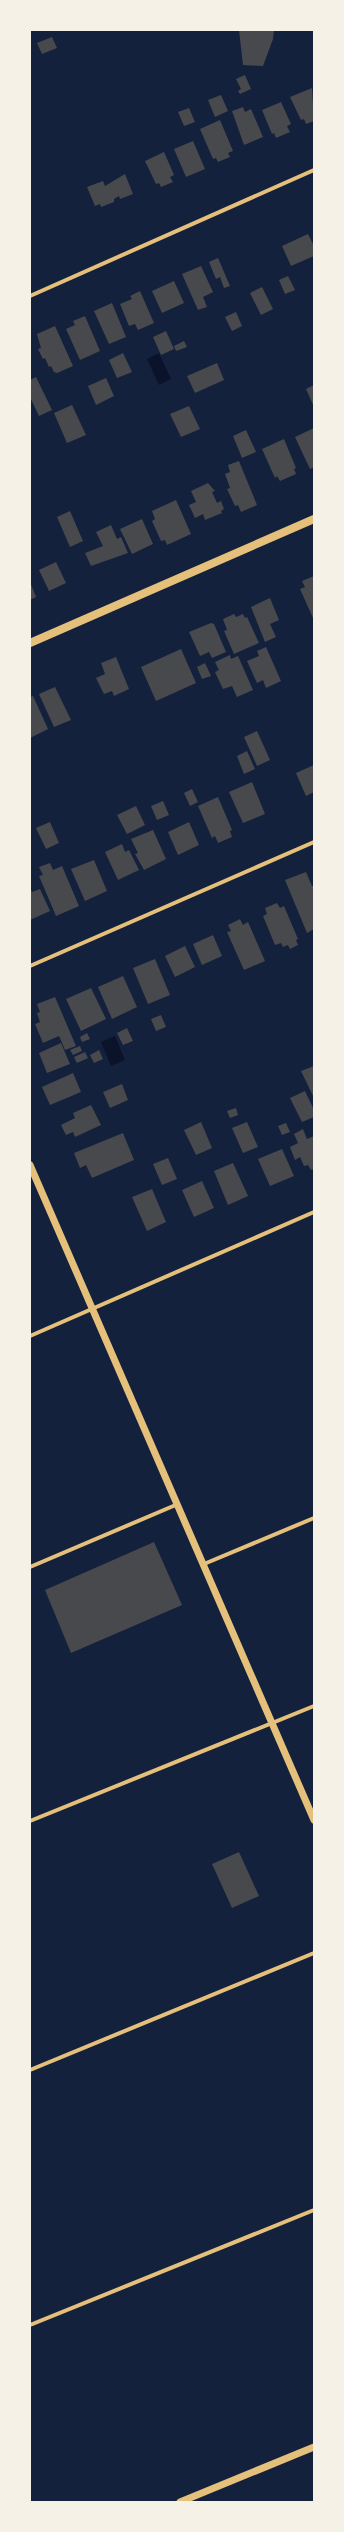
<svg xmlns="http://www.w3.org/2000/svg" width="344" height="2532" font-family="'Noto Sans',sans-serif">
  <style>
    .water { fill: #0b132b }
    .building { fill: #48494c }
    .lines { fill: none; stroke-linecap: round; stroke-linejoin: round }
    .minor { stroke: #e5c07b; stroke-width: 4 }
    .tertiary { stroke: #e5c07b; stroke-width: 7 }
    .secondary { stroke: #e5c07b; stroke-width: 8 }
  </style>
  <rect width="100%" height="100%" fill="#14213d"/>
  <path class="water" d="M159 353 171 379 159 385 147 359Z
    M115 1036 125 1060 111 1066 101 1042Z"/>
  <path class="building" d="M239 30H274L273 39 263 66 243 65Z
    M52 37 57 48 42 54 37 43Z
    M245 75 251 89 240 94 238 91 241 89 236 79Z
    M312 88 314 121 306 124 304 119 301 120 290 97Z
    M221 95 228 111 215 117 208 100Z
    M281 102 291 124 287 126 290 132 276 138 274 133 272 134 262 110Z
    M243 107 245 112 251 109 263 137 244 145 232 111Z
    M189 108 195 122 184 126 178 112Z
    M220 120 233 151 228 153 230 157 218 162 216 158 213 159 200 129Z
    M193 141 205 169 186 177 174 149Z
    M164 152 174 175 170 177 173 182 161 187 159 183 156 184 145 161Z
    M125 174 133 194 120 199 119 196 114 199V202L101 207 100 204 95 206 87 187 103 181 105 186Z
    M308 234 314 246V256L291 266 282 246Z
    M218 258 230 286 224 288 220 277 216 279 209 262Z
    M201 266 213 292 203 297 207 307 198 310 182 274Z
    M288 276 295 290 285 294 279 280Z
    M174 281 184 303 162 313 152 291Z
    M262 287 273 309 261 315 250 293Z
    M140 291 154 323 138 330 135 324 129 326 120 304 132 299 130 296Z
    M112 303 126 337 109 344 94 311Z
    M236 312 242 326 232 331 225 317Z
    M85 316 100 351 80 360 66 329 75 325 73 321Z
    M55 326 73 366 57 373 54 372 51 366 49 367 45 358 43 359 38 349 41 348 37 334Z
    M166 331 174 349 161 355 153 337Z
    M184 341 187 347 176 351 174 346Z
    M123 353 132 372 117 378 109 360Z
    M217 363 224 380 195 393 187 376Z
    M36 377 52 410 39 416 30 397V380Z
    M106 378 114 396 96 405 88 386Z
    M314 385V407L306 389Z
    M72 405 86 435 67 443 54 413Z
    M189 406 200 429 181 437 170 414Z
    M314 428V467L310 469 295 437Z
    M246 430 256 452 242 458 233 436Z
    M284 439 296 468 294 469 296 474 280 481 277 476 275 478 262 449Z
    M239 461 257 505 241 512 238 505 235 506 227 489 230 488 225 474 230 472 228 465Z
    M208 483 215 491 212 492 217 503 221 501 224 509 221 511 222 513 205 520 203 514 195 518 189 505 196 502 191 491Z
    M176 500 191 534 167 545 165 540 161 541 152 521 155 519 152 511Z
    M70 511 83 541 70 547 57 517Z
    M142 519 153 544 132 554 120 529Z
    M111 525 117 539 121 537 128 553 91 566 85 553 103 546 96 532Z
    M56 562 66 583 49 591 39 570Z
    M314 576V618H313L300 589 305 587 302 581Z
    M30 582 36 597 30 600Z
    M270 598 279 620 270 624 276 637 265 642 251 607Z
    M234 614 236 617 243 614 245 618 247 617 259 643 234 654 224 631 227 630 223 619Z
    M211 623 214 624 226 652 212 658 209 652 200 656 189 632Z
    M266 647 281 681 266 688 263 680 257 683 247 661 259 656 257 651Z
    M181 649 196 683 156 701 141 667Z
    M230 655 231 659 238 656 253 690 237 697 232 686 223 689 215 672 219 670 215 662Z
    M116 657 129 689 114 696 112 691 104 694 96 678 105 674 101 663Z
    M205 663 211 676 202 679 197 667Z
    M55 687 71 720 54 727 39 694Z
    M33 696 48 729 30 738V697Z
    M257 731 270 760 257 766 244 737Z
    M247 751 255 769 244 774 237 756Z
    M314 765V792L306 796 296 773Z
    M252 782 265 814 243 823 229 792Z
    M192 789 198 802 190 806 184 793Z
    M218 797 232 830 230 831 232 837 218 843 215 836 212 838 198 806Z
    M163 801 169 815 157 820 151 806Z
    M136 806 145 825 127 834 117 815Z
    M50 822 59 843 46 849 36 828Z
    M189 822 199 845 178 855 168 832Z
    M153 830 166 859 144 870 135 854 138 853 131 839Z
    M122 844 125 852 129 850 139 870 118 880 105 852Z
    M94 860 107 891 85 901 71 869Z
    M50 863 53 870 62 866 79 906 56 916 39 876 43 875 39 867Z
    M306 872 312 886H314V929L307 933 285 880Z
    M30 888 32 892 40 889 50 911 30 920Z
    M277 903 280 908 284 906 298 939 296 940 298 945 290 949 288 945 283 947 281 943 275 945 263 916 267 914 265 908Z
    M240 919 243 925 248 922 265 961 244 970 227 932 231 931 228 925Z
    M213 935 222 956 202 965 193 944Z
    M185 946 195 967 175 977 165 956Z
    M155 959 170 995 148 1004 133 968Z
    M123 976 137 1007 112 1019 98 987Z
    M91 988 106 1019 81 1031 66 999Z
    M55 997 76 1046 65 1050 59 1036 43 1043 35 1024 40 1022 37 1013 40 1012 37 1004Z
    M161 1015 166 1027 156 1031 151 1019Z
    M127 1028 133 1041 123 1045 117 1033Z
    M87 1033 90 1039 82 1042 80 1037Z
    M61 1043 70 1064 47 1073 39 1053Z
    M80 1046 82 1051 73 1055 70 1050Z
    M99 1050 103 1059 94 1063 90 1055Z
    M85 1052 88 1058 77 1063 74 1057Z
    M314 1066V1098L301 1071Z
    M73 1073 81 1092 50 1105 42 1087Z
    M122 1084 128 1100 110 1108 103 1092Z
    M305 1091 314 1110V1117L302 1122 290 1098Z
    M91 1105 101 1125 75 1137 73 1132 66 1135 61 1125 75 1118 73 1113Z
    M236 1108 238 1115 230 1118 227 1111Z
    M201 1122 212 1148 196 1155 184 1130Z
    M247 1122 258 1147 243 1153 232 1128Z
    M286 1123 290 1132 282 1135 278 1126Z
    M303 1129 307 1139 314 1136V1169L311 1170 308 1165 304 1166 300 1157 295 1160 290 1147 298 1143 294 1134Z
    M123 1133 134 1160 92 1178 86 1165 80 1168 74 1153Z
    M282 1149 294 1176 270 1186 258 1159Z
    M168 1158 177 1179 162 1185 153 1164Z
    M233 1163 248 1196 228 1205 214 1171Z
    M202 1181 214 1208 194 1217 182 1190Z
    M152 1189 166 1222 147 1231 132 1197Z
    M154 1542 182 1605 71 1653 45 1590Z
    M239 1852 259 1896 232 1908 212 1864Z"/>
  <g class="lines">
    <path class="minor" d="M30 296 314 170
      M30 966 314 842
      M30 1336 314 1212
      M204 1564 314 1518
      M30 1567 178 1504
      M30 1821 314 1706
      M30 2070 314 1953
      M30 2325 314 2210"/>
    <path class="tertiary" d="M30 1165 314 1820
      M180 2502 314 2447"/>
    <path class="secondary" d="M30 643 314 519"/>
  </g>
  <rect width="344" height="2532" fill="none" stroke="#f6f1e7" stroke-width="62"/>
</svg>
